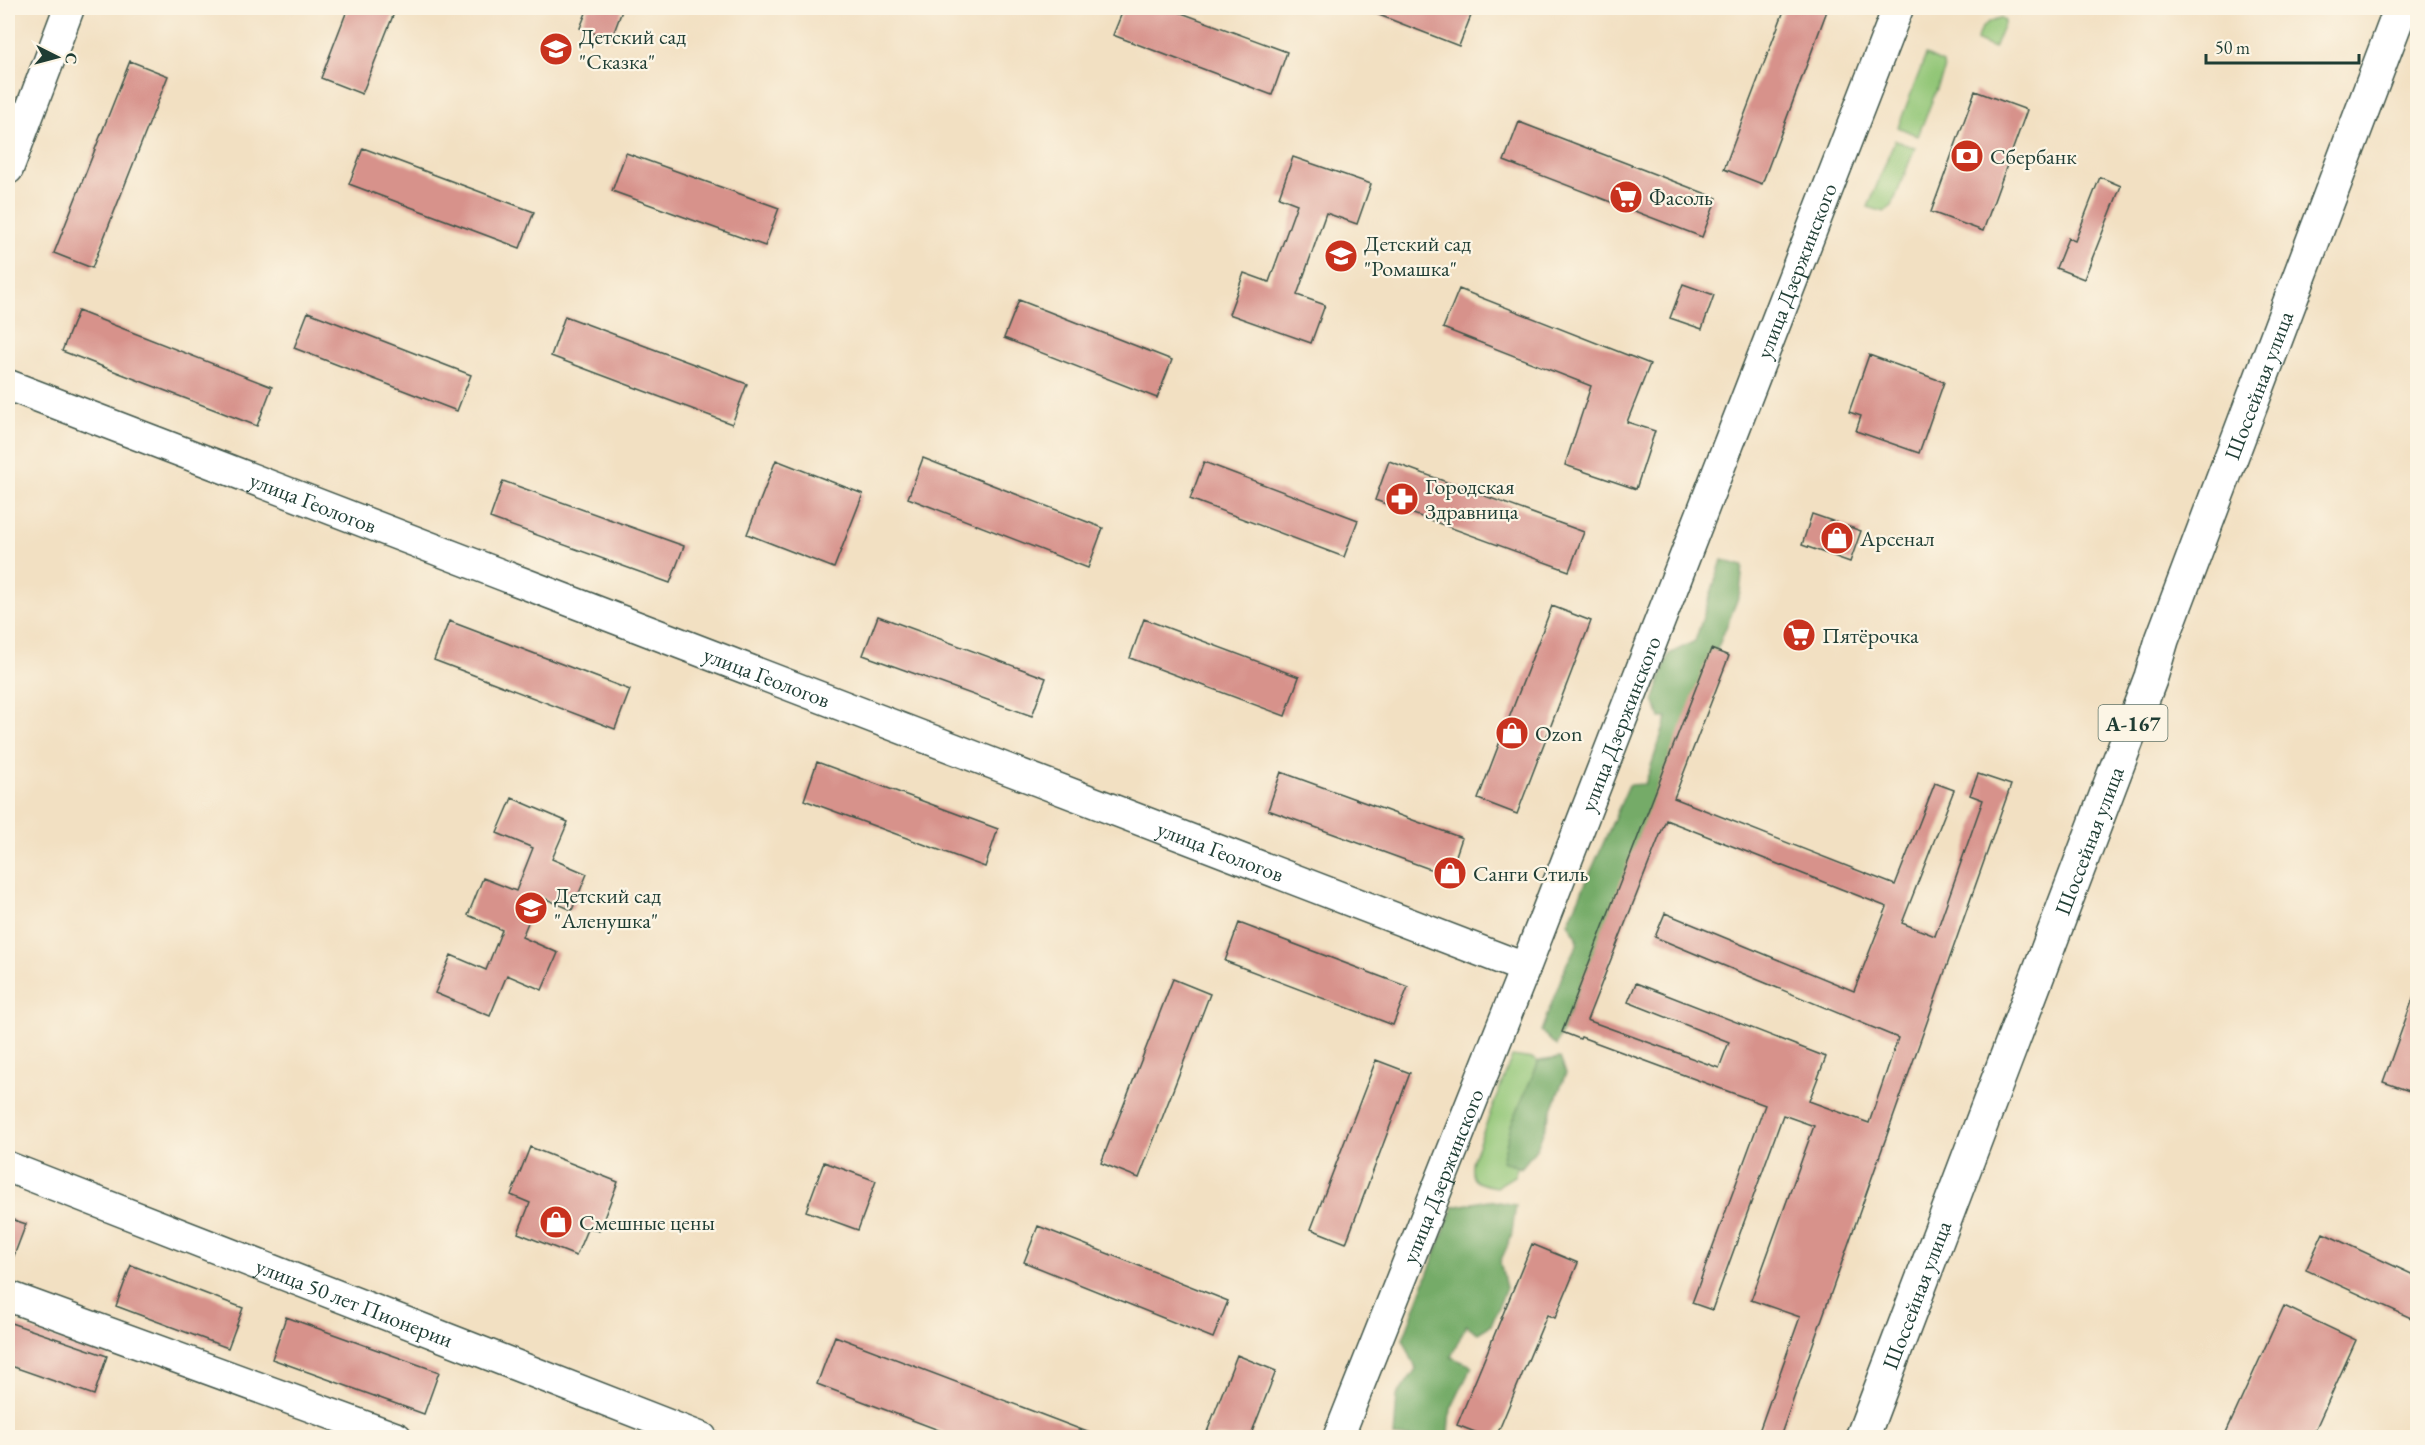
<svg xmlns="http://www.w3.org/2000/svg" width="2425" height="1445" font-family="'EB Garamond',serif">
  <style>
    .green { fill: #92c677; stroke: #588256; stroke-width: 1.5 }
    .forest { fill: #75ab68; stroke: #4a744e; stroke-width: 1.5 }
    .building { fill: #d7928b; fill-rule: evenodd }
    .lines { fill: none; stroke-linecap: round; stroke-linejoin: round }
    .minor-casing { stroke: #3f5549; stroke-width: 33 }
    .highway-casing { stroke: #3f5549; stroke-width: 36 }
    .minor { stroke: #fff; stroke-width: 30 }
    .highway { stroke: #fff; stroke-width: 33 }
    .labels { text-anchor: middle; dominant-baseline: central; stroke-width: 4.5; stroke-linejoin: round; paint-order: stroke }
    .shield { fill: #fcf5e5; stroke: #617469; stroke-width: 1.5 }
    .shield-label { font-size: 21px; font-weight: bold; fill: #1f3d34 }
    .poi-label { font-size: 22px; fill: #1f3d34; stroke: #fcf5e5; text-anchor: start }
    .street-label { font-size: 22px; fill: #1f3d34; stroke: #fcf5e5 }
  </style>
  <rect width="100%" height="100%" fill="#fcf5e5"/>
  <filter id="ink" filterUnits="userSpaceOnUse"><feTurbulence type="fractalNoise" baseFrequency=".0167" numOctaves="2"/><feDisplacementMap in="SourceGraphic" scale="12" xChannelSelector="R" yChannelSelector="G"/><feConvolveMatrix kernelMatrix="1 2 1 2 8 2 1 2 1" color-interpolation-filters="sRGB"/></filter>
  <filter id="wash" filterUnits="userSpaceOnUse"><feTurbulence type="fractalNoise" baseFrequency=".008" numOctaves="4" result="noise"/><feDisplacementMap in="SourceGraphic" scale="24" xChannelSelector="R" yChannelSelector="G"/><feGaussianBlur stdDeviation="1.35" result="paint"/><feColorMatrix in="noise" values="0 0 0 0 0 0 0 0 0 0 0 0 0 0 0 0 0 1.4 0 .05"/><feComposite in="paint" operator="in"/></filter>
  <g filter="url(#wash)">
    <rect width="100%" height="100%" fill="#f2e0c2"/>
    <path class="green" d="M2000 18 2005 21 1994 48 1977 41C1978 28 1987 21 2000 18Z
      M1926 55 1943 63 1944 71 1918 136 1898 127Z
      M1895 140 1915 148 1892 206 1884 212 1868 207Z
      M1512 1056 1533 1059 1554 1070 1514 1176 1496 1187C1476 1183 1468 1182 1473 1159Z"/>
    <path class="forest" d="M1722 560 1743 566 1740 593 1556 1046 1541 1031 1567 963 1577 945V937L1568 923 1629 785 1645 784 1667 718H1660L1654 699 1669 654 1695 641Z
      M1560 1058 1566 1073 1537 1148 1521 1168 1502 1161 1511 1125 1539 1061Z
      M1489 1200 1516 1205 1511 1238 1500 1262 1506 1288 1491 1325 1478 1333 1466 1325 1451 1357 1472 1366 1451 1409 1449 1433 1453 1437H1394L1397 1396 1416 1369 1403 1339 1453 1207Z"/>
    <g id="blocks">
      <path class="building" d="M348 8H396L362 94 321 78Z
        M588 8H623L611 40 580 28Z
        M1124 8H1168L1287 52 1272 95 1113 35Z
        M1361 8H1474L1459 46Z
        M1785 8H1828L1762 184 1724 169Z
        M130 61 168 76 92 268 54 253Z
        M1975 91 2027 110 1983 231 1931 212Z
        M1519 122 1717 198 1702 237 1504 161Z
        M363 148 534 212 520 248 349 184Z
        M626 153 779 208 765 246 612 191Z
        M1293 157 1371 184 1357 224 1326 213 1297 295 1325 305 1311 343 1229 314 1244 273 1269 282 1297 204 1279 197Z
        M2100 177 2121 186 2084 279 2056 268 2068 238 2075 241Z
        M1683 284 1714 295 1702 329 1670 318Z
        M1459 289 1650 364 1627 422 1655 431 1636 489 1565 465 1591 386 1443 328Z
        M1019 300 1172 360 1157 398 1004 338Z
        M78 311 272 387 257 426 62 351Z
        M308 312 471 375 457 411 294 348Z
        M565 316 747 384 732 424 551 356Z
        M1869 355 1944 382 1919 453 1856 431 1861 416 1849 412Z
        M923 458 1103 528 1088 568 908 498Z
        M776 460 863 494 834 568 747 534Z
        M1389 461 1584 532 1569 571 1375 500Z
        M1204 462 1358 520 1344 557 1190 499Z
        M503 481 684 546 670 583 490 518Z
        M1812 514 1861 531 1850 562 1802 545Z
        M1552 606 1591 621 1517 814 1478 799Z
        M878 616 1046 678 1032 716 863 655Z
        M1144 619 1299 677 1285 716 1130 658Z
        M449 621 630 690 615 729 434 660Z
        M1711 649 1729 656 1674 798 1895 885 1935 783 1954 790 1902 923 1935 936 1983 800 1970 795 1978 774 2011 785 1780 1437H1757L1800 1317 1751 1300 1814 1126 1783 1115 1712 1310 1692 1303 1765 1105 1581 1037 1580 1039 1562 1032ZM1666 820 1887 907 1854 991 1665 913 1655 937 1898 1038 1869 1123 1809 1101 1826 1057 1636 983 1628 1002 1729 1042 1719 1068 1587 1020Z
        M817 762 998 829 985 867 804 800Z
        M1281 772 1462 838 1449 876 1268 810Z
        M512 798 568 822 552 859 587 874 572 910 539 896 522 937 558 953 542 990 507 975 490 1016 435 993 451 955 486 970 502 930 468 915 483 878 516 891 533 848 497 833Z
        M1239 923 1408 987 1393 1025 1225 961Z
        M1173 979 1210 994 1139 1178 1101 1163Z
        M2415 993H2418V1094L2383 1082Z
        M1376 1060 1410 1073 1346 1243 1311 1229Z
        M530 1147 618 1182 599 1231 588 1227 576 1256 518 1233 530 1203 511 1195Z
        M824 1162 876 1181 858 1230 806 1211Z
        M8 1218 26 1224 9 1269 8 1268Z
        M1038 1226 1228 1301 1213 1338 1024 1262Z
        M2323 1233 2418 1277V1303L2411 1318 2306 1270Z
        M1532 1244 1578 1263 1555 1318 1547 1315 1496 1437H1488L1457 1425Z
        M131 1265 243 1308 228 1348 116 1306Z
        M2284 1306 2356 1340 2312 1437H2224Z
        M286 1317 439 1372 424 1414 272 1359Z
        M8 1322 107 1356 94 1395 8 1365Z
        M835 1336 1098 1436V1437H957L817 1384Z
        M1237 1355 1276 1371 1250 1437H1205Z"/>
    </g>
  </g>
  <g filter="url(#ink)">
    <use href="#blocks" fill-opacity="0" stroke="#3f5549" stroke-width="1.5"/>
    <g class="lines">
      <defs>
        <g id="minor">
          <path d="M8 169 69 8"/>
          <path id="s1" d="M8 385 1525 968"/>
          <path id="s2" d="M8 1167 702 1438"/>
          <path d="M8 1296 397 1438"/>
          <path id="s3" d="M1338 1438 1525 968 1898 8"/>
        </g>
        <g id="highway">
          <path id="s4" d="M1862 1438 2151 677 2162 640 2401 8"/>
        </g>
      </defs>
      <use href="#minor" class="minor-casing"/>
      <use href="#highway" class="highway-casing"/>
      <use href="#minor" class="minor"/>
      <use href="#highway" class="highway"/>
    </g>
  </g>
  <defs>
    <symbol id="school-disc" viewBox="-11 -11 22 22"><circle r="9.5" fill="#c8321e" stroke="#fcf5e5"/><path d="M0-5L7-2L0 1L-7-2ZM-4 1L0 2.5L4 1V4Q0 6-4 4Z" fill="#fff"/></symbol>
    <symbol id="bank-disc" viewBox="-11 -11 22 22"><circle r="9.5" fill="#c8321e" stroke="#fcf5e5"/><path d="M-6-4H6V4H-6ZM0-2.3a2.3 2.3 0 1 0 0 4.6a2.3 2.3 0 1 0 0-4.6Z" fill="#fff"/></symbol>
    <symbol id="supermarket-disc" viewBox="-11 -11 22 22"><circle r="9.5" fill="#c8321e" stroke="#fcf5e5"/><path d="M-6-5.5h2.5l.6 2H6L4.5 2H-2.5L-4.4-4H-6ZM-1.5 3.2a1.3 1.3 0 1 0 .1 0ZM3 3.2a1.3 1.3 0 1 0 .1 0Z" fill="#fff"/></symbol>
    <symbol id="pharmacy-disc" viewBox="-11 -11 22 22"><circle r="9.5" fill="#c8321e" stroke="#fcf5e5"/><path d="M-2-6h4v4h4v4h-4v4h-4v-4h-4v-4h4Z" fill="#fff"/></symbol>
    <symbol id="shop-disc" viewBox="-11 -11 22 22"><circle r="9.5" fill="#c8321e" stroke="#fcf5e5"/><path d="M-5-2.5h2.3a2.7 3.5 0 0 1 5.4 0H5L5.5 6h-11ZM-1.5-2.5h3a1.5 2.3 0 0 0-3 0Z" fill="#fff"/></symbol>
  </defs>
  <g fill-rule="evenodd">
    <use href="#school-disc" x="537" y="30" width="38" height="38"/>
    <use href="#bank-disc" x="1948" y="137" width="38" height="38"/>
    <use href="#supermarket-disc" x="1607" y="178" width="38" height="38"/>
    <use href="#school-disc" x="1322" y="237" width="38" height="38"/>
    <use href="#pharmacy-disc" x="1383" y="480" width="38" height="38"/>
    <use href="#shop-disc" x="1818" y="519" width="38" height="38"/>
    <use href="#supermarket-disc" x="1780" y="616" width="38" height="38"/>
    <use href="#shop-disc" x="1493" y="714" width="38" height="38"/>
    <use href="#shop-disc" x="1431" y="854" width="38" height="38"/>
    <use href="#school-disc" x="512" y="889" width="38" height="38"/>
    <use href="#shop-disc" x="537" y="1203" width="38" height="38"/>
  </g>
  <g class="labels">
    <rect class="shield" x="2098.5" y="705" width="69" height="36" rx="4.5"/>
    <g class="shield-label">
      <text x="2133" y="723">А-167</text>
    </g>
    <g class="poi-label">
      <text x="579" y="36">Детский сад<tspan x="579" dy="25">"Сказка"</tspan></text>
      <text x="1990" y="156">Сбербанк</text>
      <text x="1649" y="197">Фасоль</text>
      <text x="1364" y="243">Детский сад<tspan x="1364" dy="25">"Ромашка"</tspan></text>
      <text x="1425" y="486">Городская<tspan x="1425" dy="25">Здравница</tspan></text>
      <text x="1860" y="538">Арсенал</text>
      <text x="1822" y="635">Пятёрочка</text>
      <text x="1535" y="733">Ozon</text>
      <text x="1473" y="873">Санги Стиль</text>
      <text x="554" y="895">Детский сад<tspan x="554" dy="25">"Аленушка"</tspan></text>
      <text x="579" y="1222">Смешные цены</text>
    </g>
    <g class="street-label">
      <text stroke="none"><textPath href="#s3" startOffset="1254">улица Дзержинского</textPath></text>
      <text stroke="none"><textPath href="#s4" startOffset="1125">Шоссейная улица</textPath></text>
      <text stroke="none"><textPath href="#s1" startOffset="327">улица Геологов</textPath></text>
      <text stroke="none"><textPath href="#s1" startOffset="813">улица Геологов</textPath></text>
      <text stroke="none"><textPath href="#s3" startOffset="768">улица Дзержинского</textPath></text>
      <text stroke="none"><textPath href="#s4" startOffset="639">Шоссейная улица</textPath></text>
      <text stroke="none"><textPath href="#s1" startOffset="1299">улица Геологов</textPath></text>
      <text stroke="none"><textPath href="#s3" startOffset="282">улица Дзержинского</textPath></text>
      <text stroke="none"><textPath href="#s4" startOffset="153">Шоссейная улица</textPath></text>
      <text stroke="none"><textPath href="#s2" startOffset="372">улица 50 лет Пионерии</textPath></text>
    </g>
  </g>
  <rect width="2425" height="1445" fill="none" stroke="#fcf5e5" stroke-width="30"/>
  <g transform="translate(57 57) rotate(96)" stroke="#fcf5e5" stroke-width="4.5" paint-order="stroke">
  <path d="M0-4.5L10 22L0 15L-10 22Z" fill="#1f3d34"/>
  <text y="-9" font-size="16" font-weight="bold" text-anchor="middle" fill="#1f3d34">С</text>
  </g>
  <path d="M2206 54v9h153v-9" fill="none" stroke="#1f3d34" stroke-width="3"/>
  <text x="2215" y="54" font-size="18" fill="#1f3d34" stroke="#fcf5e5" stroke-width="4.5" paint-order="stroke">50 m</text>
</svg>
